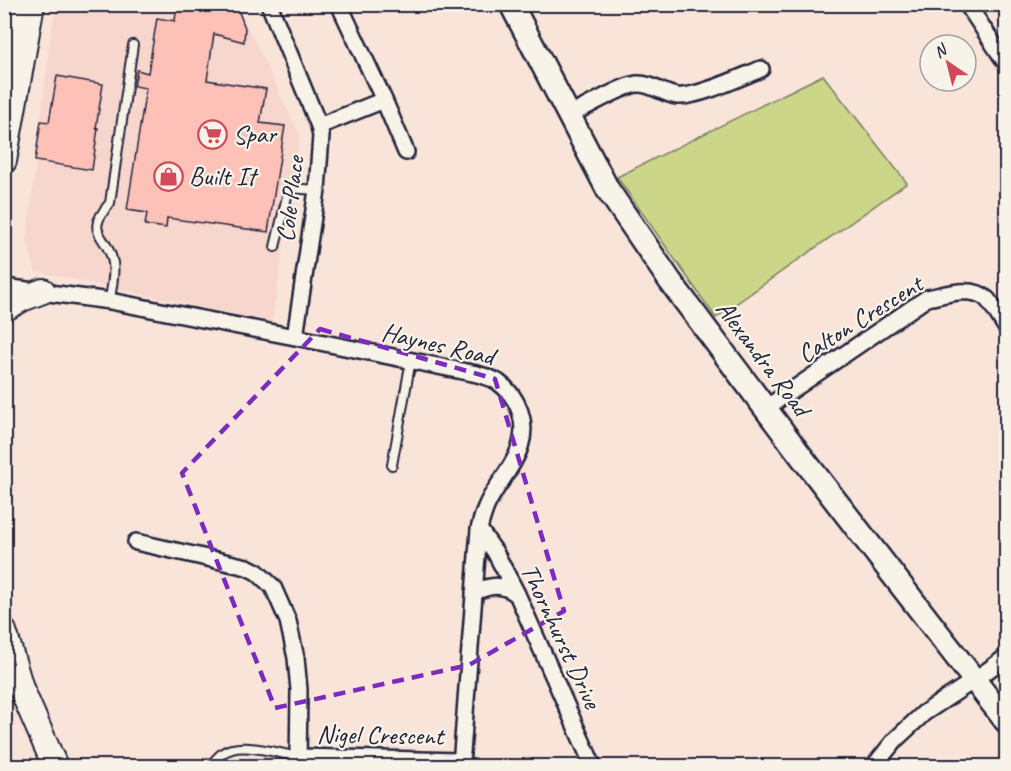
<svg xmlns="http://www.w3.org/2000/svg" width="1011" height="771" font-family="Caveat,sans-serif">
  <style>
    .built { fill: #f6d6cd }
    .green { fill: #ccd689; stroke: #777c62; stroke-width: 1.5 }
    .building { fill: #fdc1b8; stroke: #22223b; stroke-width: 1.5 }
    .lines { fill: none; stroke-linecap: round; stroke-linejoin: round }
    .lane-casing { stroke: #22223b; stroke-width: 12 }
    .street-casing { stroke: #22223b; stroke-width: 20 }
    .secondary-casing { stroke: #22223b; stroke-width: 27 }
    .primary-casing { stroke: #22223b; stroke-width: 28 }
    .lane { stroke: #f7f3e8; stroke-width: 8 }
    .street { stroke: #f7f3e8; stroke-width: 15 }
    .secondary { stroke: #f7f3e8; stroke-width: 22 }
    .primary { stroke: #f7f3e8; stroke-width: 24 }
    .marked { fill: none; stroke: #7b2cbf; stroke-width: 4.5; stroke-dasharray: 12 8; stroke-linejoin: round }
    .labels { text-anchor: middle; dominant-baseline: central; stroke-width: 4.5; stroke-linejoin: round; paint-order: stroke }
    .poi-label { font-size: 26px; fill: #22223b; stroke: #f7f3e8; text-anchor: start }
    .street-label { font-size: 26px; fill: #22223b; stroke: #f7f3e8 }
  </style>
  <rect width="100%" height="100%" fill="#f9e4da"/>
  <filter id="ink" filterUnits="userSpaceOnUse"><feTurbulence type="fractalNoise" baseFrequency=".0167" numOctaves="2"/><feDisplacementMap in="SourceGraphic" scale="12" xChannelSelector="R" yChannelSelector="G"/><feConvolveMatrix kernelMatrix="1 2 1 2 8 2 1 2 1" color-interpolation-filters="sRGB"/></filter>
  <g filter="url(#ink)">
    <path class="built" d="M56 5H237L300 136 272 322 35 271 27 240 50 40Z"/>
    <path class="green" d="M823 75 907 183 716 318 617 177Z"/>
    <path class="building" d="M177 4H236L245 28 244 42 214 34 207 80 266 89 260 123 285 126 268 232 167 218 166 228 145 225 147 213 127 210 146 88 134 86 137 70 148 73 157 18 175 21Z
      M57 76 103 84 96 128H98L92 170 35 161 41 121 49 122Z"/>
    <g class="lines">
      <defs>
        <path id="lane" d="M275 247 289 188 317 190
          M110 301C111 289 115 275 113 263 108 233 82 235 110 203L133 45
          M392 465 411 360
          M210 766C216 759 222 751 232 749 248 744 282 754 299 757"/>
        <path id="street" d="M269 4 319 126 321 136 317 190 295 337
          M339 4 384 100 406 152
          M967 4 1006 63
          M569 115C585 108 621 86 637 84 651 83 663 94 677 96 696 98 741 77 761 69
          M319 126 384 100
          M4 287 110 301 295 337 477 374C484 376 492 378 498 382 519 397 528 423 520 447 513 469 494 487 486 507 483 514 481 522 479 529L461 766
          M766 408 927 298C944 295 972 285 987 299 994 307 1000 318 1006 327
          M479 529 495 552 517 594 593 766
          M136 542 247 567 257 572 273 587 288 621 296 658 299 690 298 766
          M474 592C492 585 501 583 517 594
          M299 757 460 761
          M874 766 895 740 924 713 976 679 1006 657"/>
        <path id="secondary" d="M511 4 608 190 670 281 801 456 1006 721"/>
        <path id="primary" d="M4 53 14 4
          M4 161 32 4
          M4 309 22 299 43 291
          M4 631 21 688 55 766"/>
      </defs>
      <use href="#lane" class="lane-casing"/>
      <use href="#street" class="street-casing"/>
      <use href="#secondary" class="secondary-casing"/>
      <use href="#primary" class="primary-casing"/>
      <use href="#lane" class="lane"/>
      <use href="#street" class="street"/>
      <use href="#secondary" class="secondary"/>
      <use href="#primary" class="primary"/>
    </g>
  </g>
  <path class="marked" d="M320 329 495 379 564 611 469 665 275 708 182 473Z"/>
  <defs>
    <symbol id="supermarket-ring" viewBox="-11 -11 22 22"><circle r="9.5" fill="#f7f3e8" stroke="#d1495b" stroke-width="1.5"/><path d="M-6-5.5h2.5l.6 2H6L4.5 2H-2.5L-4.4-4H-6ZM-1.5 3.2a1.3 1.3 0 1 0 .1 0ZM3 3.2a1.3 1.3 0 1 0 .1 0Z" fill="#d1495b"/></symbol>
    <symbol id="shop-ring" viewBox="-11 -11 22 22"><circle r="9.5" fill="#f7f3e8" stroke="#d1495b" stroke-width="1.5"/><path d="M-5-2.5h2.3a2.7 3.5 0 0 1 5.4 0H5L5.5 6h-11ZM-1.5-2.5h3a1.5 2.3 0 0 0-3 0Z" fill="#d1495b"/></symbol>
  </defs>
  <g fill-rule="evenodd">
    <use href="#supermarket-ring" x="196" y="118" width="33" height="33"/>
    <use href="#shop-ring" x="152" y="160" width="33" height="33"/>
  </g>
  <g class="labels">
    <g class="poi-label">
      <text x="233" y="134">Spar</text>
      <text x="189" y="176">Built It</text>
    </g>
    <g class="street-label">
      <text transform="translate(290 199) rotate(-83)">Cole Place</text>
      <text transform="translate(860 319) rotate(-32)">Calton Crescent</text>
      <text transform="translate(438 344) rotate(13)">Haynes Road</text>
      <text transform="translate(763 358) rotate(53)">Alexandra Road</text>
      <text transform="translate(561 636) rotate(65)">Thornhurst Drive</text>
      <text transform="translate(380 735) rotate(1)">Nigel Crescent</text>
    </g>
  </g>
  <rect width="1011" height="771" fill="none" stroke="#f7f3e8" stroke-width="24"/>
  <rect x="12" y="12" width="987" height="747" fill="none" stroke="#22223b" stroke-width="2" filter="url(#ink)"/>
  <g transform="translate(948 63) rotate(325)"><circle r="28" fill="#f7f3e8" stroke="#a29fa3" stroke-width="1.5"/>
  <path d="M0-4.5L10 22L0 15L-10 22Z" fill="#d1495b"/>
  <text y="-9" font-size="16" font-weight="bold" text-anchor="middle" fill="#22223b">N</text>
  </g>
</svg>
